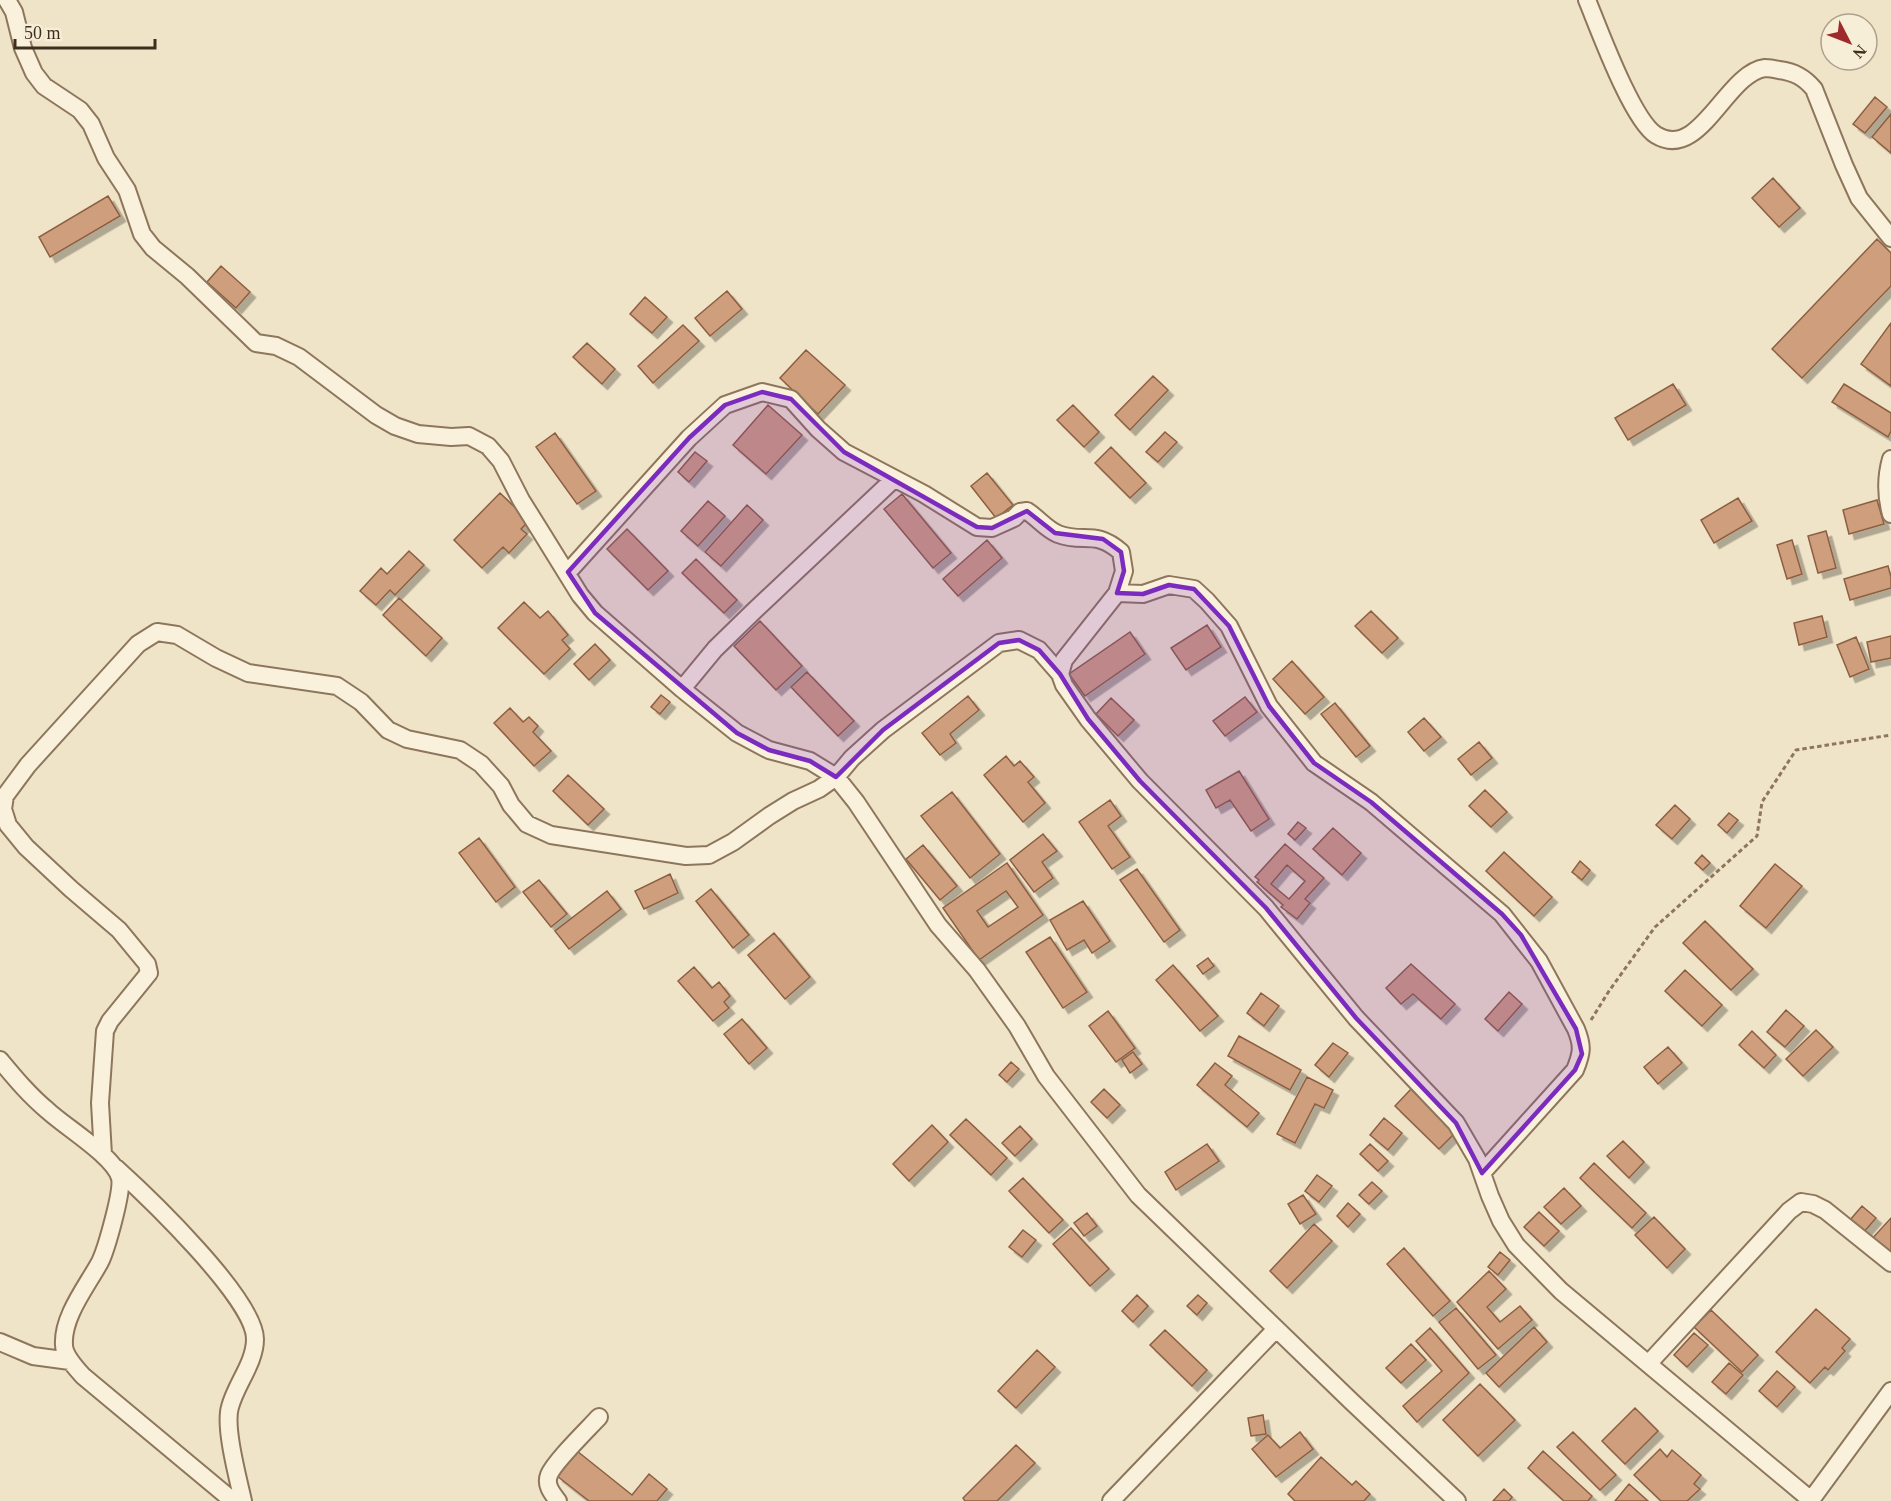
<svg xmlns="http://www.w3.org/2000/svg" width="1891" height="1501" font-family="Georgia,serif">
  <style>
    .building { fill: #cf9f7d; stroke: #8d5f41; stroke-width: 1.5; fill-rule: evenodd; filter: url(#shadow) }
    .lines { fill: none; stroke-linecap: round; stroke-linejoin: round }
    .minor-casing { stroke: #8d765c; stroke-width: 20 }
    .path { stroke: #8d765c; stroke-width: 3; stroke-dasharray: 4.5 3; stroke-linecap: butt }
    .minor { stroke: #faf1dc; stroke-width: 16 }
    .marked { fill: #7b2cbf; fill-opacity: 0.2; stroke: #7b2cbf; stroke-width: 4.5; stroke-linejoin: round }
  </style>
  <defs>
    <filter id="shadow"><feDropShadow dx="5.5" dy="5.5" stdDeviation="0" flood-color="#0004"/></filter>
  </defs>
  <rect width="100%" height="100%" fill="#f0e4c8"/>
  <path class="building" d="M1875 97 1887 107 1865 133 1853 124Z
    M1891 114V153L1872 137Z
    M1773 178 1800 208 1779 227 1752 198Z
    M108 196 120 216 50 257 39 237Z
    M1877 239 1891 253V286L1802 378 1772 349Z
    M221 266 250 292 236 308 207 282Z
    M727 291 742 309 710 336 695 318Z
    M645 297 667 317 652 333 630 314Z
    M1891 323V386L1861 364Z
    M683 325 699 341 653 383 638 366Z
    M587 343 615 369 602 384 573 357Z
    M806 350 845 385 818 414 780 378Z
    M1153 376 1168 390 1130 430 1115 415Z
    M1673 384 1686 405 1628 440 1615 418Z
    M1844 384 1891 413V431L1888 437 1832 402Z
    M768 405 802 435 766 474 733 445Z
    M1073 405 1099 432 1084 447 1057 420Z
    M1165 432 1177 442 1158 462 1146 452Z
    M555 433 596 491 577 504 536 447Z
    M1111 447 1146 483 1130 498 1095 463Z
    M695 452 707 461 689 482 678 472Z
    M987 473 1013 505 996 518 971 486Z
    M500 493 529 521 521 529 527 534 509 553 503 547 482 568 454 540Z
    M902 494 951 553 933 568 884 509Z
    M1738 498 1752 521 1714 543 1701 520Z
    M1877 500 1884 524 1849 534 1843 510Z
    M708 501 725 516 698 546 681 531Z
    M747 505 763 520 721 566 705 552Z
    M627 529 668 571 648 590 607 549Z
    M1826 531 1836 568 1818 573 1808 536Z
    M987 540 1002 558 958 596 943 579Z
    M1792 540 1802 574 1787 579 1777 545Z
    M409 551 424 565 395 595 390 590 376 605 360 591 381 568 387 574Z
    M696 559 737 600 724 613 682 573Z
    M1888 566 1891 577V588L1850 600 1844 579Z
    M399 598 442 638 426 656 383 615Z
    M524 602 540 618 548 611 568 635 562 640 570 649 544 674 498 628Z
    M1371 611 1398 638 1382 653 1355 626Z
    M1822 616 1827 637 1799 645 1794 623Z
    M760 621 802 666 776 690 734 646Z
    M1207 625 1221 647 1186 670 1171 648Z
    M1130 632 1145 654 1085 696 1069 674Z
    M1891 636V658L1871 662 1867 642Z
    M1856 637 1869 669 1850 677 1837 645Z
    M595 644 610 660 589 680 574 664Z
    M1292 661 1324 697 1305 714 1273 679Z
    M807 672 854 721 838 736 791 687Z
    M661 695 670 702 660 714 651 707Z
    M968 696 979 710 950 734 956 743 940 755 922 733Z
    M1245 697 1257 712 1225 736 1213 721Z
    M1111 698 1134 720 1118 736 1096 714Z
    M1335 703 1370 746 1356 757 1321 714Z
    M510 708 523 722 529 717 538 726 533 732 551 751 534 766 494 723Z
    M1424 718 1441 737 1424 751 1408 732Z
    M1479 742 1492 758 1471 775 1458 759Z
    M1006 756 1014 766 1020 761 1034 777 1028 782 1045 803 1023 822 984 775Z
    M1239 771 1269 819 1251 831 1230 800 1216 808 1206 790Z
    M568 775 604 809 588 825 553 791Z
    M1485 790 1507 812 1491 827 1469 806Z
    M952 792 1000 854 970 878 921 816Z
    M1110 800 1121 816 1108 826 1130 857 1112 869 1079 822Z
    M1675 805 1690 819 1672 839 1656 825Z
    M1729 813 1738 820 1727 833 1718 825Z
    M1298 822 1306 828 1295 840 1288 834Z
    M1333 828 1361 853 1342 875 1313 849Z
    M1043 834 1057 851 1042 862 1053 878 1034 892 1010 860Z
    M479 838 515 887 496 902 459 853Z
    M1285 844 1324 878 1305 899 1310 903 1297 919 1281 907 1283 905 1257 882 1259 880 1255 877ZM1287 865 1305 881 1289 899 1271 884Z
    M923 845 957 886 940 900 906 859Z
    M1504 852 1552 897 1534 916 1486 871Z
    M1702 855 1710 863 1703 870 1695 863Z
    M1580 861 1590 870 1582 880 1572 872Z
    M1007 863 1043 915 979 960 943 908ZM1006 891 1018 907 988 927 977 911Z
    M1775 864 1802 886 1766 928 1740 906Z
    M1137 869 1180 930 1164 942 1120 880Z
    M670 874 678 893 644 909 635 891Z
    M539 880 567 914 551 927 523 892Z
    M711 889 749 935 733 948 696 901Z
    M607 891 621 909 569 949 555 931Z
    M1083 901 1110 941 1092 953 1084 940 1067 950 1050 920Z
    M1705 921 1753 969 1731 990 1683 943Z
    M774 933 810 977 785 999 748 955Z
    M1050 937 1087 992 1063 1008 1026 952Z
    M1208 958 1214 966 1203 974 1197 966Z
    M1411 964 1455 1004 1441 1019 1413 994 1401 1004 1386 988Z
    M1173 965 1218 1016 1200 1031 1156 980Z
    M694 967 712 988 719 982 730 996 724 1002 729 1008 713 1021 678 981Z
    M1685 970 1722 1005 1702 1026 1665 991Z
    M1509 992 1522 1004 1498 1031 1485 1019Z
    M1261 993 1279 1006 1264 1026 1247 1013Z
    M1786 1010 1804 1026 1785 1047 1767 1032Z
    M1108 1011 1135 1048 1116 1062 1089 1026Z
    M742 1019 767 1048 749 1064 724 1034Z
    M1816 1030 1833 1047 1803 1076 1786 1059Z
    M1752 1031 1776 1055 1764 1068 1739 1045Z
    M1239 1036 1301 1070 1290 1090 1228 1056Z
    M1333 1043 1348 1053 1329 1077 1315 1065Z
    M1668 1047 1682 1063 1658 1084 1644 1067Z
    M1133 1052 1142 1064 1130 1073 1122 1060Z
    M1011 1062 1019 1069 1007 1082 999 1075Z
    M1215 1063 1232 1076 1225 1085 1259 1113 1247 1127 1197 1085Z
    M1307 1077 1333 1090 1324 1108 1315 1104 1295 1143 1277 1134Z
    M1104 1089 1120 1105 1107 1118 1091 1102Z
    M1411 1089 1455 1133 1439 1149 1395 1106Z
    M1384 1118 1402 1133 1388 1150 1370 1135Z
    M966 1119 1007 1158 991 1175 950 1135Z
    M932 1125 948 1142 909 1181 893 1164Z
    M1020 1126 1032 1139 1015 1156 1002 1143Z
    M1623 1141 1644 1162 1629 1178 1607 1156Z
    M1207 1144 1219 1161 1176 1190 1165 1172Z
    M1370 1144 1388 1161 1378 1171 1360 1154Z
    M1594 1163 1646 1213 1632 1228 1580 1178Z
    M1317 1175 1332 1186 1319 1202 1305 1191Z
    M1023 1178 1063 1220 1049 1233 1009 1191Z
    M1372 1182 1382 1191 1369 1204 1359 1195Z
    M1564 1188 1581 1206 1561 1224 1544 1207Z
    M1303 1195 1316 1214 1300 1224 1288 1204Z
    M1348 1203 1360 1214 1348 1227 1337 1216Z
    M1862 1206 1876 1218 1864 1232 1850 1220Z
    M1539 1212 1559 1231 1544 1246 1524 1227Z
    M1087 1213 1097 1226 1084 1236 1074 1223Z
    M1654 1217 1685 1249 1667 1268 1635 1235Z
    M1891 1218V1252L1887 1256 1870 1241Z
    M1314 1224 1332 1241 1287 1288 1270 1271Z
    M1071 1228 1109 1269 1090 1286 1053 1244Z
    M1023 1230 1036 1240 1022 1257 1009 1247Z
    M1404 1248 1450 1301 1433 1316 1387 1264Z
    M1500 1252 1510 1260 1498 1275 1488 1267Z
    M1489 1271 1506 1289 1487 1307 1500 1322 1520 1306 1532 1320 1498 1349 1457 1302Z
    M1137 1295 1148 1306 1133 1322 1122 1311Z
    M1198 1295 1207 1303 1197 1315 1187 1306Z
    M1456 1308 1496 1355 1478 1369 1439 1322Z
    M1816 1309 1850 1339 1842 1348 1845 1351 1828 1370 1825 1367 1810 1383 1776 1352Z
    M1711 1310 1758 1355 1742 1372 1694 1327Z
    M1534 1327 1547 1342 1499 1387 1486 1373Z
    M1430 1328 1469 1373 1417 1422 1403 1406 1442 1371 1416 1341Z
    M1165 1330 1207 1370 1192 1386 1150 1345Z
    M1694 1333 1708 1345 1687 1367 1674 1355Z
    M1411 1344 1426 1360 1401 1383 1386 1368Z
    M1037 1350 1055 1367 1016 1408 998 1391Z
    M1729 1363 1743 1375 1726 1394 1712 1382Z
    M1777 1371 1795 1387 1777 1407 1759 1391Z
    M1480 1384 1515 1420 1478 1456 1443 1420Z
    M1635 1408 1658 1431 1625 1464 1602 1441Z
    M1263 1415 1266 1434 1251 1436 1248 1418Z
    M1300 1432 1313 1449 1276 1477 1252 1449 1268 1435 1280 1448Z
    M1573 1432 1616 1475 1600 1490 1557 1447Z
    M1016 1445 1035 1463 997 1501H965L963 1498Z
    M1660 1449 1667 1457 1672 1450 1701 1475 1694 1484 1700 1489 1687 1501H1661L1634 1475Z
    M577 1451 632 1495 649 1474 667 1489 657 1501H589L557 1476Z
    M1543 1451 1592 1496 1588 1501H1564L1528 1468Z
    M1321 1457 1352 1485 1356 1481 1370 1494 1364 1501H1295L1288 1494Z
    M1629 1484 1648 1501H1615Z
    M1504 1489 1512 1497 1509 1501H1493Z"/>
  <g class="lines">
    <defs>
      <path id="minor" d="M7 0 14 12 23 48 34 73 44 86 80 110 91 124 106 158 127 190 142 234 153 248 187 276 256 343 276 346 299 357 376 415 395 426 418 434 451 437 469 436 488 446 501 461 521 500 541 532 580 595 595 613 682 689 737 733 769 750 810 761 836 777 856 802 938 925 977 970 1017 1026 1046 1076 1138 1195 1351 1401 1457 1501
        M1587 0C1599 29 1632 120 1656 135 1700 162 1726 73 1765 68 1769 68 1775 69 1779 70 1794 72 1804 77 1814 89L1844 165 1859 198 1891 238
        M1891 459C1886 477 1886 496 1891 514
        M568 572 689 438 725 405 762 392 791 399 818 429 844 452 924 494 977 527 992 528 1014 518 1020 512 1027 511C1038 518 1046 529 1058 534 1084 544 1095 529 1121 552L1124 571 1117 593 1064 660 1060 674
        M1117 593 1143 594 1169 585 1194 589 1207 601 1229 626 1269 706 1314 763 1371 802 1502 914 1539 961 1576 1029C1583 1046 1582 1053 1575 1070L1482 1173
        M682 689 715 649 754 611 894 479
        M0 1060C15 1078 29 1095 47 1110 65 1127 114 1156 120 1178 123 1191 106 1250 100 1262 87 1286 62 1317 64 1345 64 1356 76 1368 83 1376L233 1501
        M103 1155 100 1103 105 1031 110 1021 149 973 147 964 119 930 71 889 26 847 8 825 3 809 5 796 28 765 138 644 157 632 177 635 216 658 248 673 337 686 361 702 388 730 407 739 460 750 481 764 501 786 511 805 527 824 551 835 686 856 709 855 733 842 769 816 793 801 819 789 836 777 852 758 883 730 999 643 1019 640 1039 650 1060 674 1064 685 1088 719 1140 781 1266 908 1356 1018 1456 1123 1477 1159 1490 1196 1501 1221 1516 1245 1561 1291 1812 1501
        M116 1168C147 1196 255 1299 255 1339 255 1363 236 1384 230 1407 224 1427 238 1478 243 1501
        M0 1342 33 1356 70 1361
        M1649 1363 1789 1211 1801 1202 1813 1204 1825 1210 1891 1263
        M1811 1500 1891 1391
        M558 1501C552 1493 545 1485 549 1475 554 1462 588 1429 599 1417
        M1111 1501 1276 1329"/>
    </defs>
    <use href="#minor" class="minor-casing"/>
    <path class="path" d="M1591 1020 1609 991 1655 927 1757 836 1762 802 1796 750 1891 735"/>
    <use href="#minor" class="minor"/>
  </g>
  <path class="marked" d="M762 392 791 399 844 452 977 527 992 528 1027 511 1055 533 1103 539 1121 552 1124 571 1117 593 1143 594 1169 585 1194 589 1229 626 1269 706 1314 763 1371 802 1502 914 1521 935 1576 1029 1582 1054 1575 1070 1482 1173 1456 1123 1356 1018 1266 908 1140 781 1088 719 1060 674 1039 650 1019 640 999 643 883 730 836 777 810 761 769 750 737 733 595 613 568 572 689 438 725 405Z"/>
  <g transform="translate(1849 42) rotate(132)"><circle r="28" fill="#f7eed8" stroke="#ada18e" stroke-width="1.5"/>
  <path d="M0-4.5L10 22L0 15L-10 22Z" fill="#9e2a2b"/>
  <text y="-9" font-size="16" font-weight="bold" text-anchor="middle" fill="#3d2e20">N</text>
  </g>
  <path d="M15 39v9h140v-9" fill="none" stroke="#3d2e20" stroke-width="3"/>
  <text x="24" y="39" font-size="18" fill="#3d2e20" stroke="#f7eed8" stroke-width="4.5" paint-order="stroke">50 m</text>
</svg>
